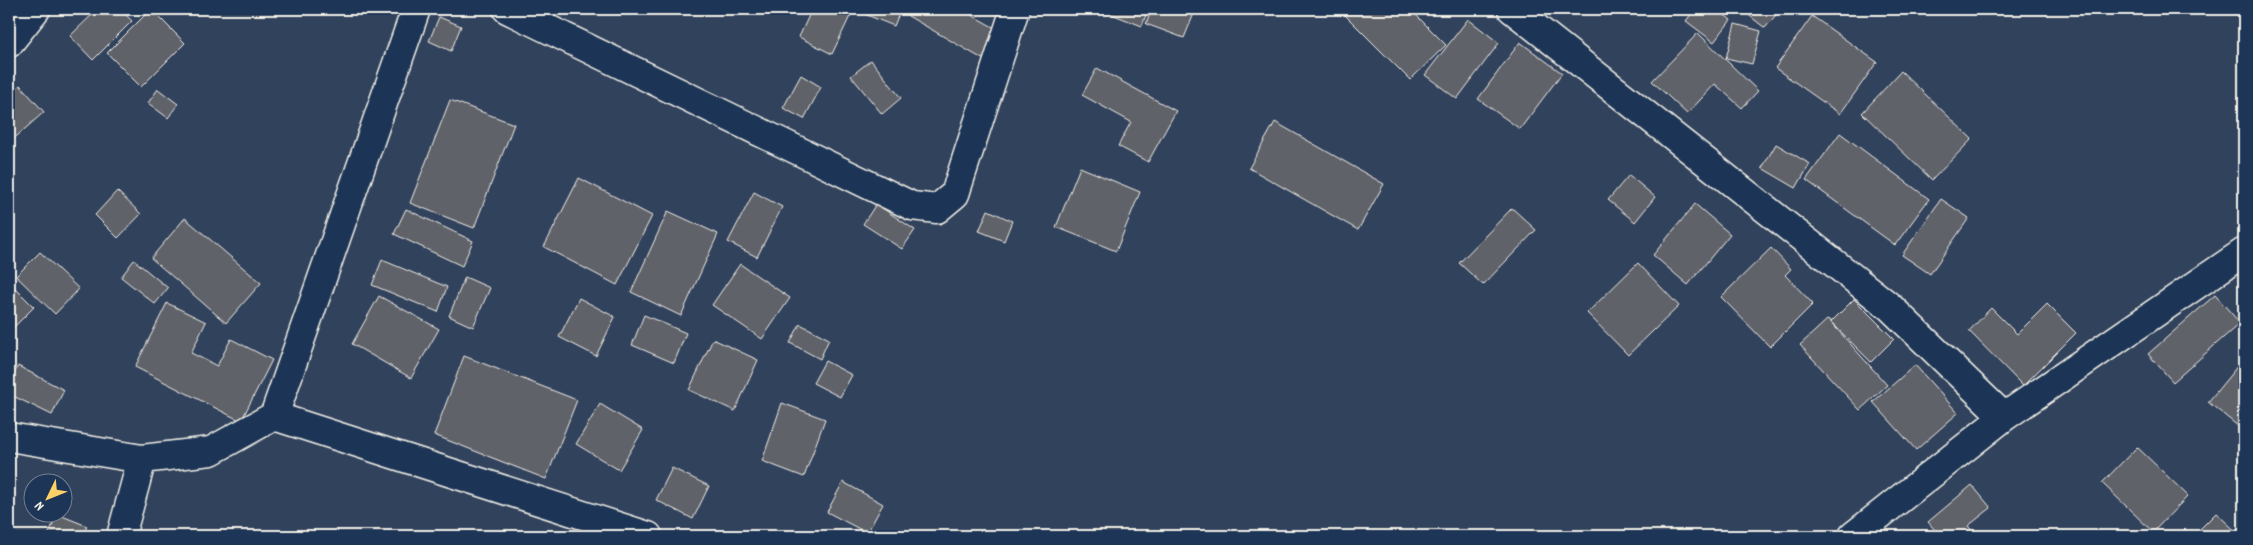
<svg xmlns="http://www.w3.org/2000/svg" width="2253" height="545" font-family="Dekko,sans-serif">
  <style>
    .building { fill: #60626a; stroke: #f4f1e8 }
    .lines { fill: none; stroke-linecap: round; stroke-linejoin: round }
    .minor-casing { stroke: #f4f1e8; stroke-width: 31 }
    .minor { stroke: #1d3557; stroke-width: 28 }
  </style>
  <rect width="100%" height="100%" fill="#31425d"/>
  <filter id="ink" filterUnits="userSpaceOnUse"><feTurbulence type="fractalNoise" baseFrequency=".02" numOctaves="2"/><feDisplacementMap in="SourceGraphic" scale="10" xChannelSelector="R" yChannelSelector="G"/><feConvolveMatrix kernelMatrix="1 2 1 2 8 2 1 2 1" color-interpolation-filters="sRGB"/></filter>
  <g filter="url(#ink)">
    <path class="building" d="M98 9H120L132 21 93 60 70 36Z
      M151 9 185 43 141 87 107 53Z
      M680 9H694L692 14Z
      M812 9 853 10 832 54 799 37Z
      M852 9H901L894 26Z
      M912 9H961L1002 32 986 61 908 16Z
      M1110 9H1148L1142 26 1109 13Z
      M1152 9H1188L1195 11 1184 38 1146 24Z
      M1339 9H1410L1446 45 1410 80Z
      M1695 9H1717L1731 20 1714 42 1686 21Z
      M1741 9H1781L1765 28Z
      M1812 16 1877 62 1840 114 1775 68Z
      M439 17 461 26 451 51 429 41Z
      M1468 19 1499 43 1457 99 1425 75Z
      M1735 24 1761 31 1752 64 1726 58Z
      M1698 33 1758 91 1742 108 1715 84 1687 114 1652 81Z
      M1520 42 1562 73 1520 129 1478 99Z
      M871 60 901 98 882 114 851 76Z
      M1097 68 1176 111 1148 162 1118 146 1131 122 1082 95Z
      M1901 71 1972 139 1932 180 1862 113Z
      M801 75 821 87 804 119 783 108Z
      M20 85 44 112 9 143V95Z
      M158 89 178 104 168 118 148 103Z
      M450 100 514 124 474 228 410 203Z
      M1275 122 1384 184 1358 230 1249 168Z
      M1840 133 1929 199 1895 245 1806 180Z
      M1776 144 1810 164 1796 188 1762 168Z
      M1080 167 1140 192 1116 251 1056 227Z
      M1629 175 1655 197 1635 222 1608 200Z
      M579 178 652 216 617 285 544 247Z
      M117 191 141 214 118 238 95 215Z
      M754 192 782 207 757 257 728 242Z
      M1941 199 1969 218 1930 274 1902 255Z
      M876 204 915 230 902 249 863 224Z
      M1695 204 1730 234 1688 285 1653 255Z
      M1512 208 1536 230 1483 285 1459 263Z
      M406 209 473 241 462 266 394 234Z
      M988 210 1012 221 1004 241 979 231Z
      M668 211 718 234 681 316 631 292Z
      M185 218 261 283 226 323 151 258Z
      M1771 248 1791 269 1785 275 1813 304 1770 347 1721 297Z
      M40 252 79 289 55 314 16 276Z
      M134 260 168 288 155 304 121 277Z
      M382 260 447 287 438 312 372 285Z
      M1638 263 1679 306 1628 355 1587 313Z
      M740 264 790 298 762 339 712 305Z
      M465 277 490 288 473 327 449 316Z
      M11 284 34 307 9 332V286Z
      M2215 295 2240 323 2173 382 2148 354Z
      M379 296 439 329 411 378 352 344Z
      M579 298 615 317 596 356 559 337Z
      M1854 299 1894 339 1871 362 1831 322Z
      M167 303 206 322 191 353 217 366 231 339 272 360 241 421 135 367Z
      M2047 304 2076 333 2023 386 1969 331 1991 308 2017 334Z
      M644 315 686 333 674 363 632 345Z
      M1828 319 1887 385 1860 410 1800 345Z
      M800 324 829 339 820 359 790 343Z
      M713 339 758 360 735 411 689 390Z
      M464 356 577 400 546 479 434 435Z
      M2244 358V431L2208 402Z
      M825 361 852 375 840 397 813 383Z
      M1915 365 1958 413 1916 450 1873 402Z
      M18 366 64 390 52 415 9 394V384Z
      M782 403 825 419 804 477 762 461Z
      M600 404 643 430 619 470 576 444Z
      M2137 447 2188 496 2153 532 2102 483Z
      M672 468 709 486 693 519 656 500Z
      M843 482 883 504 867 533 827 512Z
      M1972 485 1991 508 1968 526 1977 536H1940L1928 522Z
      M2216 513 2241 536H2193Z
      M57 514 87 526 83 536H48Z"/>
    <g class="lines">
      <defs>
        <path id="minor" d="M507 9 912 206 937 209 955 194 1015 9
          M1512 9 1890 307 2004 417
          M9 43 36 9
          M274 416 416 9
          M9 437 142 459 211 451 274 416 648 536
          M121 536 142 459
          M1853 536 2004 417 2244 252"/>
      </defs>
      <use href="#minor" class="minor-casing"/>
      <use href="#minor" class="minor"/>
    </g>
  </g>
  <rect width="2253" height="545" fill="none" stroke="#1d3557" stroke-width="30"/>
  <rect x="15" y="15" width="2223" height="515" fill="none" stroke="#f4f1e8" stroke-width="2" filter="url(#ink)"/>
  <g transform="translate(48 498) rotate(227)"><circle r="24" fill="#1d3557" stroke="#738091"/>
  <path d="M0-4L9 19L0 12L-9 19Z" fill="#ffd166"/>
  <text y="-8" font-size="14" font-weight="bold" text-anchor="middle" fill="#f4f1e8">N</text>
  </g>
</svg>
